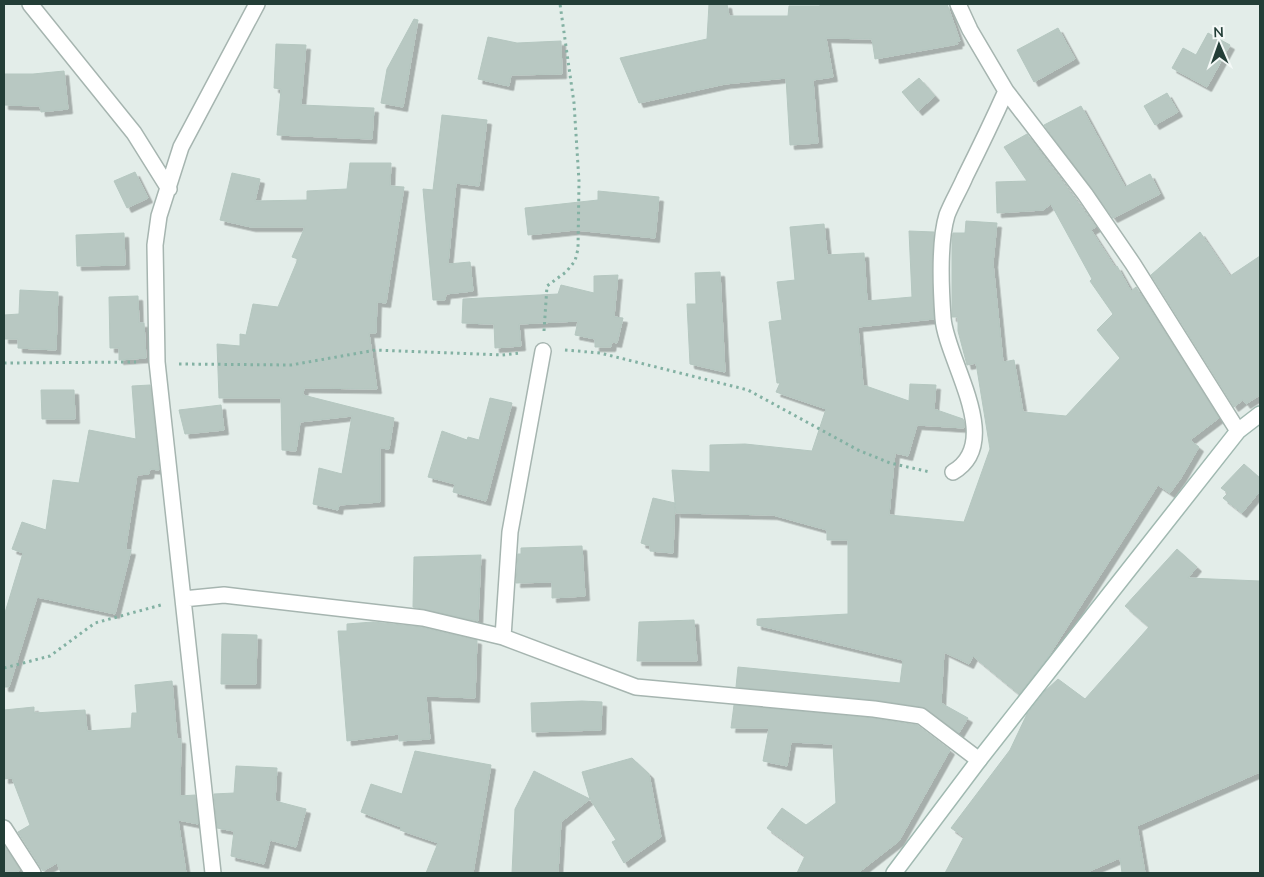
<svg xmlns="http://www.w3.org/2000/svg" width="1264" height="877" font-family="'Nunito Sans',sans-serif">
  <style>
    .building { fill: #b8c8c2; stroke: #b5c7c0; filter: url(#shadow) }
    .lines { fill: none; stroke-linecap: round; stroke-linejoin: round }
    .street-casing { stroke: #a6b5b0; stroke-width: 18 }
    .secondary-casing { stroke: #a1b9b1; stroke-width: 18 }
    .path { stroke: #83b1a3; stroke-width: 3; stroke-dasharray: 2.5 4; stroke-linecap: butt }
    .street { stroke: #fff; stroke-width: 15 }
    .secondary { stroke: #fff; stroke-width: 15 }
  </style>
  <defs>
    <filter id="shadow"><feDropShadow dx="4.5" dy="4.5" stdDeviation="0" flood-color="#0004"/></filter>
  </defs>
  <rect width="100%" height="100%" fill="#e3ede9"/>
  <path class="building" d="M709 4H727L729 16H788L789 6H820V4H947L960 41 957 42 958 44 875 59 872 39 826 38 833 77 813 80 818 143 790 145 786 78 725 84 639 103 620 58 707 39Z
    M414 19 418 20 403 107 381 103 387 69Z
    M1058 28 1075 59 1034 82 1017 50Z
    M1208 33 1230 45 1207 87 1172 68 1183 48 1196 55Z
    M488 37 517 43 561 41 562 74 511 75 509 86 478 79Z
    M276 44 306 45 301 105 374 108 372 139 277 135 281 89 274 88Z
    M64 71 68 109 41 112 40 106 4 105V74H33Z
    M919 78 935 96 918 111 902 92Z
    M1167 93 1178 112 1155 125 1144 106Z
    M1081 106 1125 187 1150 174 1160 194 1113 218 1044 125Z
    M442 115 487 120 479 186 456 183 448 264 470 262 473 291 446 294 445 300H433L423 189 433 190Z
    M1027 134 1096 227 1091 230 1115 267 1117 266 1131 291 1136 287 1219 418 1190 440 1199 447 1181 478 1170 493 1158 485 1048 657 1019 694 973 656 969 664 944 652 941 703 968 718 959 733 922 707 875 700 736 687 738 667 900 683 903 660 757 625V619L848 614V540H827V530L773 515 676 513 675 503 673 553 650 551V546L641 543 653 498 675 503 672 470 710 472V445L745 444 812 451 826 409 776 392 780 383H777L769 322 782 320 777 282 795 280 790 227 824 224 827 255 864 253 867 301 912 297 909 231 934 232 932 265 934 319 858 327 863 385 909 401 910 384 936 385 934 409 963 419 964 422V428L917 425 908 456 895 453 889 515 964 522 990 449 976 363 967 365 958 331V317H952V239L953 233H965L966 221 997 223 993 263 1003 362 1014 360 1023 412 1066 416 1120 358 1097 330 1113 314 1090 281 1092 279 1051 204 1043 210 997 213 996 182 1027 181 1004 147Z
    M350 163H391L390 186 404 187 386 303 377 302 376 333H369L377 389 304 388 303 395 394 418 389 449 380 448V502L339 505 338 510 313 504 319 468 342 474 352 416 300 422 296 451 282 450 281 398H219L217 344 240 346V334L246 335 253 304 278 307 298 259 292 257 305 227H251L220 220 232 173 260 179 255 201 307 200V191L347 189Z
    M135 172 148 198 127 208 114 181Z
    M598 191 659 197 655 238 575 230 528 235 525 208 598 200Z
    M1200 232 1230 276 1260 256V395L1246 404 1243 400 1234 407 1151 275Z
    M124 233 125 265 77 266 76 235Z
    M720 272 725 372 690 364 687 304H696L695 273Z
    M618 275 614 317 623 318 617 343 612 342 611 347H595V339L575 335 578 321 519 324 521 346 495 348 494 324 462 323 463 299 558 294 561 285 594 293V276Z
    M20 290 58 292 56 350 18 348V339H4V315L19 314Z
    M138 296 139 323H144L146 358 119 360V348H110L109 297Z
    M150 385 159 470 150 469 149 474 137 475 126 546V550H131L115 614 37 597 9 687H4V616L23 553 12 549 22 522 46 530 53 480 79 483 89 430 136 439 132 386Z
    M41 390H74L75 419H42Z
    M490 398 512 403 486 501 453 492 455 484 428 477 442 431 467 440 468 437 479 440Z
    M221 405 224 430 185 434 179 410Z
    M1244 464 1260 478V491L1242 513 1223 498 1228 493 1221 488Z
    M582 546 585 596 552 598V582L516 583 518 554H521V548Z
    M1177 549 1197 567 1188 578 1260 581V772L1137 826 1145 873H1122L1120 858 1085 873H945L964 837 951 828 1010 750 1027 714 1045 691 1058 679 1085 699 1149 627 1125 606Z
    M481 555 478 621 413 607 414 557Z
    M694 620 697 661H637L639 622Z
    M373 622 421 627 477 640 475 698 426 696 430 739 399 741V734L347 741 338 631H347V624Z
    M222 634 257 635 256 684H221Z
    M172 681 177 739H181L180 796 195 795 198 824 178 820 186 873H61L57 863 43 871 18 832 30 825 12 778 4 779V710L34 707V713L85 710 87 731 131 728 132 713H137L135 685Z
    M582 701 602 702 601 730 532 732 531 703Z
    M734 705 873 718 917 725 950 750 899 841 858 873H797L805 856 767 828 782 808 806 825 836 803 833 744 791 742 787 766 763 761 769 728H731Z
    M415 751 491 765 473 873H426L438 843 400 830 401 827 361 812 371 784 402 794Z
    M632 758 649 774 661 837 624 863 612 842 616 840 590 799 561 822 558 873H512L515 809 534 771 590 799 582 772Z
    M236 766 277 768 275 801 306 809 296 847 270 840 264 864 231 856 234 831 217 828 214 794 234 793Z
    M4 845 20 870 14 873H4Z"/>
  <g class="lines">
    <defs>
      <path id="street" d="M30 4 134 133 169 189
        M958 4 970 30 1006 91 1085 194 1133 264 1238 431
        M953 472C1005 442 946 360 943 318 941 290 939 241 947 215 952 202 960 189 965 177 979 149 993 120 1006 91
        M183 599 224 595 423 618 503 637 636 687 874 709 921 716 979 760
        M503 637 510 532 543 351
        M4 828 33 873
        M213 873 157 362 155 245 159 216 181 147 257 4"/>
      <path id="secondary" d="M894 873 979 760 1238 431 1260 414"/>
    </defs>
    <use href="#street" class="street-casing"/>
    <use href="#secondary" class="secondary-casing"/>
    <path class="path" d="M544 331 547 286 566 272 575 261 578 249 579 181 574 103 560 4
      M565 350 600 353 748 390 858 450 890 463 930 472
      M4 363 136 362
      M179 364 291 365 376 350 502 355 521 353
      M4 668 50 656 95 623 161 605"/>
    <use href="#street" class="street"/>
    <use href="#secondary" class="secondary"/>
  </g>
  <rect width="1264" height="877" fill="none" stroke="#233e37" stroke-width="10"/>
  <g transform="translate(1219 45) rotate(358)" stroke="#f4f9f7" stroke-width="4" paint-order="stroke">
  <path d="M0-4L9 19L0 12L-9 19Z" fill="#233e37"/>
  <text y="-8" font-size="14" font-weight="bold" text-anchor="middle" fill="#233e37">N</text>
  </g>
</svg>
